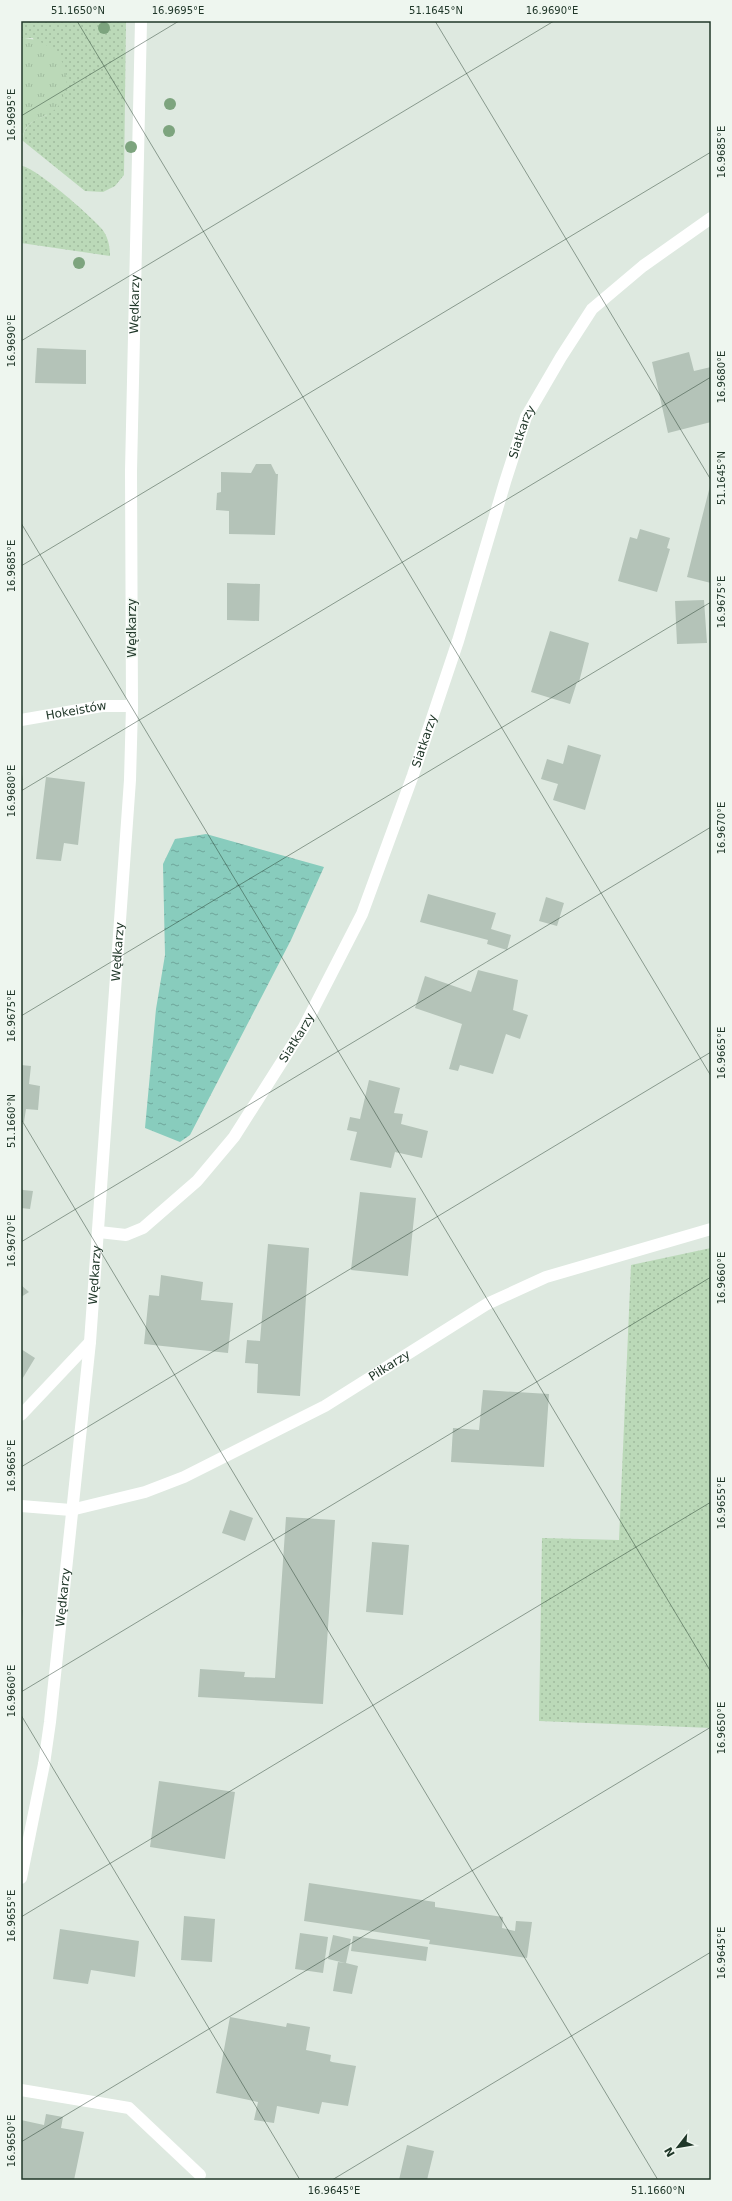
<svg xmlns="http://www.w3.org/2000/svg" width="732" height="2201" font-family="'DejaVu Sans',sans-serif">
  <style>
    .grass { fill: url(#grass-dots) }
    .park { fill: url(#park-tufts) }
    .water { fill: url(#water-ripples) }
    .building { fill: #b4c3b8 }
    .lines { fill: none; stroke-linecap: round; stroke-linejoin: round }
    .lane { stroke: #fff; stroke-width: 12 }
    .street { stroke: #fff; stroke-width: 12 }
    .tree { fill: #7da47e }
    .ticks { fill: none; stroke: #203729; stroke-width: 1; stroke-opacity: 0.45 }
    .labels { text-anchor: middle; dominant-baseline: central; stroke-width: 3; stroke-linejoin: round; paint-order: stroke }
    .street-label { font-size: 12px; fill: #203729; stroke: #eef6ef }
    .neatline { fill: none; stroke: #203729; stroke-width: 1.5 }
    .ticks-label { font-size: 10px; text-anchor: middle; fill: #203729 }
  </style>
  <defs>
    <pattern id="grass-dots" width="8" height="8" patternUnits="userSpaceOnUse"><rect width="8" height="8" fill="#bbd9b8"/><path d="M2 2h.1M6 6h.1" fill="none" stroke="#a0bb9e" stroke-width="1.8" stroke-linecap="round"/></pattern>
    <pattern id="park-tufts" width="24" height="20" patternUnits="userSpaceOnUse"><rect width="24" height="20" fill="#bbd9b8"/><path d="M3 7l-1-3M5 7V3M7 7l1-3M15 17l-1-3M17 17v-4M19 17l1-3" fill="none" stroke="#a0bb9e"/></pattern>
    <pattern id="water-ripples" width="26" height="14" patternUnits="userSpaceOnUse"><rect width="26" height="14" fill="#88ccbd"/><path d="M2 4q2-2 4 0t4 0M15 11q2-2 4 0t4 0" fill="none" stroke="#6fa69a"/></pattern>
  </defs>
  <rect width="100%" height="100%" fill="#dee9e0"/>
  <path class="grass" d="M21 21H126L124 175 115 186 103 192 85 191 23 141C23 125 33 120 47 115L33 38H21Z
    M21 166C33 165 91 216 101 228 108 236 110 246 110 256L21 243Z
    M711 1248V1728L539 1721 542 1538 619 1540 631 1265Z"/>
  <path class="park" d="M21 38C56 38 80 74 59 105 48 121 22 116 23 141L21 139Z"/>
  <path class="water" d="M206 834 324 867 291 940 190 1135 180 1142 145 1128 156 1009 165 955 163 864 175 839Z"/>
  <path class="building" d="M37 348 86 350V384L35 383Z
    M689 352 694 371 711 367V422L668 433 652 362Z
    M256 464H271L276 474H278L275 535 229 534V511L216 510 217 493 221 492V472L251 473Z
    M711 482V583L687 577Z
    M640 529 670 538 667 548 670 549 657 592 618 581 630 537 637 539Z
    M227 583 260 584 259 621 227 620Z
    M704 600 707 643 677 644 675 601Z
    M709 603H711V614H710Z
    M550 631 589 643 579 682H577L570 704 531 692Z
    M568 745 601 755 585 810 553 800 558 784 541 779 547 759 563 764Z
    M21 769 23 780H21Z
    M46 777 85 782 78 845 64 843 61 861 36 859Z
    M428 894 496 913 491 929 511 935 507 950 487 944 488 940 420 922Z
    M546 897 564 903 557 926 539 921Z
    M478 970 518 980 513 1010 528 1015 520 1039 506 1034 493 1074 460 1065 458 1071 449 1069 462 1024 415 1008 425 976 471 992Z
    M21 1065 31 1066 29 1084 40 1086 38 1110 26 1109 24 1122H21Z
    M369 1080 400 1088 394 1113 403 1114 401 1124 428 1131 422 1158 395 1152 391 1168 350 1160 357 1132 347 1130 350 1117 360 1119Z
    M21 1187 23 1190 33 1191 30 1209 21 1208Z
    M360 1192 416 1198 408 1276 351 1270Z
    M268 1244 309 1248 300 1396 257 1393 258 1364 245 1363 247 1340 260 1341Z
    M161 1275 203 1282 201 1300 233 1303 228 1353 144 1344 149 1295 159 1296Z
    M21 1285 29 1292 21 1297Z
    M21 1349 35 1358 21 1381Z
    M483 1390 549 1394 544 1467 451 1462 453 1428 479 1430Z
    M230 1510 253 1518 245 1541 222 1533Z
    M286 1517 335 1520 323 1704 198 1697 200 1669 245 1672 244 1677 275 1678Z
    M372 1542 409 1545 403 1615 366 1612Z
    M21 1610H23L22 1621H21Z
    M159 1781 235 1792 225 1859 150 1847Z
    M309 1883 435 1902V1907L503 1917 502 1928 515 1931 516 1921 532 1922 527 1958 429 1944 430 1940 304 1921Z
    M184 1916 215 1919 212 1962 181 1960Z
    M60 1929 139 1941 135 1977 91 1970 88 1984 53 1979Z
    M300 1933 328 1937 323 1973 295 1969Z
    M333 1935 351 1939 346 1963 358 1966 352 1994 333 1991 338 1962 345 1963 328 1959Z
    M353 1936 428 1947 426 1961 351 1951Z
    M230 2017 286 2027 287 2023 310 2027 306 2050 331 2055 330 2061 332 2062 356 2066 348 2106 322 2102 319 2114 277 2106 274 2123 254 2120 258 2102 216 2093Z
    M46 2114 63 2117 61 2128 84 2132 74 2180H21V2120L44 2125Z
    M407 2145 434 2151 427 2180H399Z"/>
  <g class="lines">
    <path class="lane" d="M21 1415 90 1342
      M21 2090 129 2108 200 2175"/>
    <g class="street">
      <path id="s1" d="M21 720 102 706H132"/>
      <path id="s2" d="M99 1232 126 1235 143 1228 197 1181 234 1137 304 1027 362 914 413 775 458 641 505 482 526 417 561 357 592 309 643 266 711 218"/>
      <path id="s3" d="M21 1506 71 1510 145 1492 184 1477 325 1406 487 1304 546 1277 711 1229"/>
      <path id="s4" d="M21 1878 44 1764 50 1722 90 1342 130 780 132 706 131 471 141 21"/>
    </g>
  </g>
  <g class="tree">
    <circle cx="104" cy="28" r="6"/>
    <circle cx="170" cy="104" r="6"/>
    <circle cx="169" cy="131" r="6"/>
    <circle cx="131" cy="147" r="6"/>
    <circle cx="79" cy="263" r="6"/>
  </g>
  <path class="ticks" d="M77 21 711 1076M435 21 711 480M21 116 179 21M21 341 554 21M21 523 711 1672M21 566 711 152M21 791 711 377M21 1016 711 602M21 1119 658 2180M21 1242 711 827M21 1467 711 1052M21 1692 711 1277M21 1715 300 2180M21 1917 711 1502M21 2142 711 1727M332 2180 711 1952M707 2180 711 2178"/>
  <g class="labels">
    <g class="street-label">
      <text stroke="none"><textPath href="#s4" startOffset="1580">Wędkarzy</textPath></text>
      <text stroke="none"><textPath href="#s2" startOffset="940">Siatkarzy</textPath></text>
      <text transform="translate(132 628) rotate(-90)">Wędkarzy</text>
      <text stroke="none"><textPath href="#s1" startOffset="56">Hokeistów</textPath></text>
      <text stroke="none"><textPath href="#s2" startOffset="616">Siatkarzy</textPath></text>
      <text stroke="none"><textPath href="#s4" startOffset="932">Wędkarzy</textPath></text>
      <text stroke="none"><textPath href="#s2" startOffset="292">Siatkarzy</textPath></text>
      <text stroke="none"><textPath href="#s4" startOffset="608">Wędkarzy</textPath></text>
      <text stroke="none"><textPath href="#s3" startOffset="402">Piłkarzy</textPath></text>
      <text stroke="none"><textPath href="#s4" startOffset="284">Wędkarzy</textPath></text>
    </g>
  </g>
  <rect width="732" height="2201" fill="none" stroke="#eef6ef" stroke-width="44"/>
  <g transform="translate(678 2147) rotate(239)" stroke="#eef6ef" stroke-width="3" paint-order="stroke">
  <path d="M0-3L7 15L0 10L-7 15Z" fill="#203729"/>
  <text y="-6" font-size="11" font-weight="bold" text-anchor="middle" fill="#203729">N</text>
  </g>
  <rect x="22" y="22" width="688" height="2157" class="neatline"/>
  <g class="ticks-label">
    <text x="78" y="14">51.1650°N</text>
    <text x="178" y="14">16.9695°E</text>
    <text x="436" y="14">51.1645°N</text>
    <text x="552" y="14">16.9690°E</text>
    <text transform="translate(11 115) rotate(-90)" y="4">16.9695°E</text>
    <text transform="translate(721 152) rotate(-90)" y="4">16.9685°E</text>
    <text transform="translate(11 341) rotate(-90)" y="4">16.9690°E</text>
    <text transform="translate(721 377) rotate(-90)" y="4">16.9680°E</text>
    <text transform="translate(721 478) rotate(-90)" y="4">51.1645°N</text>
    <text transform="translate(11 566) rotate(-90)" y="4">16.9685°E</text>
    <text transform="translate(721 602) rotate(-90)" y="4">16.9675°E</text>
    <text transform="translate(11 791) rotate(-90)" y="4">16.9680°E</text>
    <text transform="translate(721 828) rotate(-90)" y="4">16.9670°E</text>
    <text transform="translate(11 1016) rotate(-90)" y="4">16.9675°E</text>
    <text transform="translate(721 1053) rotate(-90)" y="4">16.9665°E</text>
    <text transform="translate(11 1121) rotate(-90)" y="4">51.1660°N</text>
    <text transform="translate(11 1241) rotate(-90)" y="4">16.9670°E</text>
    <text transform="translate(721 1278) rotate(-90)" y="4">16.9660°E</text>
    <text transform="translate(11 1466) rotate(-90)" y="4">16.9665°E</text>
    <text transform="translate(721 1503) rotate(-90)" y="4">16.9655°E</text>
    <text transform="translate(11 1691) rotate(-90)" y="4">16.9660°E</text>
    <text transform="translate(721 1728) rotate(-90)" y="4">16.9650°E</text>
    <text transform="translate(11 1916) rotate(-90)" y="4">16.9655°E</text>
    <text transform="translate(721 1953) rotate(-90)" y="4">16.9645°E</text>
    <text transform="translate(11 2141) rotate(-90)" y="4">16.9650°E</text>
    <text x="334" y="2194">16.9645°E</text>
    <text x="658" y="2194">51.1660°N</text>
  </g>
</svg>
